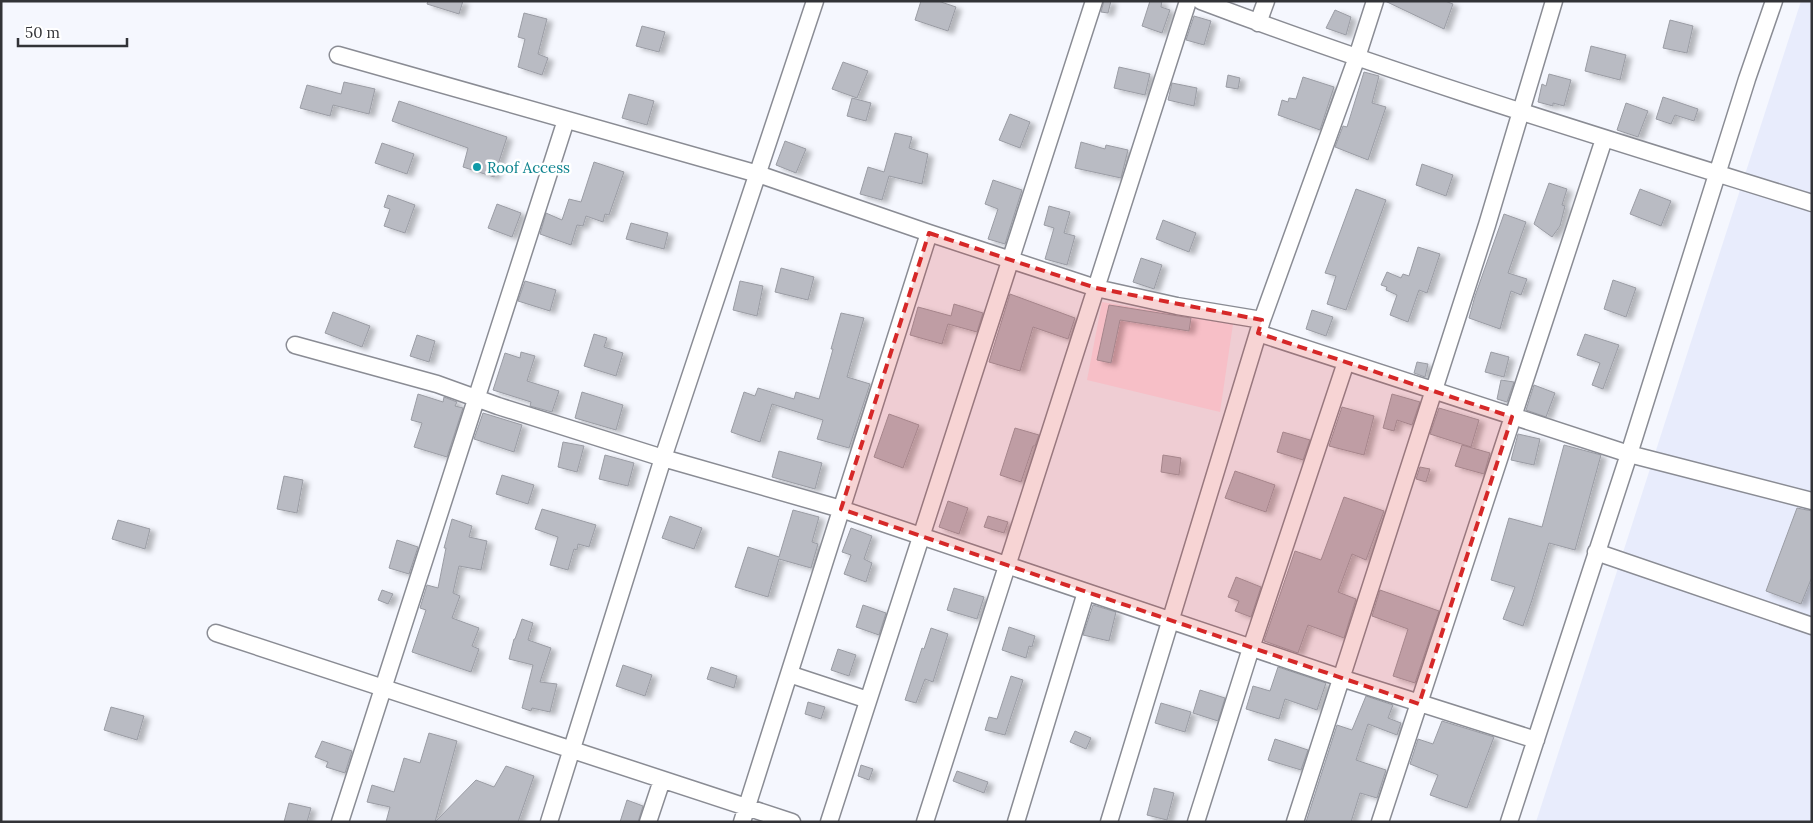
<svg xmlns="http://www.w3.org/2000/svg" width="1813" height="823" font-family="Lora,serif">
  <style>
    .built { fill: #e8ecfc }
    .education { fill: #ffe5ef }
    .building { fill: #b9bbc3; stroke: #9a9ca4; filter: url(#shadow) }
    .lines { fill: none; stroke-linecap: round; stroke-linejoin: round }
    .minor-casing { stroke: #8a8c94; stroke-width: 19 }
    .minor { stroke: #fff; stroke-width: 16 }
    .marked { fill: #d62828; fill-opacity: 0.2; stroke: #d62828; stroke-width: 4; stroke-dasharray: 10 6; stroke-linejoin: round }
    .culture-dot { fill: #0f9aa8; stroke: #fff; stroke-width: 2 }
    .labels { text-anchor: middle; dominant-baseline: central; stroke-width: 5; stroke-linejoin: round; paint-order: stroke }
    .culture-label { font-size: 15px; fill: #0d838f; stroke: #fff; text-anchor: start }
  </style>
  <defs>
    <filter id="shadow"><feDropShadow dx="5.5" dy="3" stdDeviation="2.5" flood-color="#0004"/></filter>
  </defs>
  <rect width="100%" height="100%" fill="#f5f7fe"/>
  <path class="built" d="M1801 1H1812V822H1536Z"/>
  <path class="education" d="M1102 302 1233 324 1220 412 1087 380Z"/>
  <path class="building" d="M428 1H463L459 14 427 4Z
    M921 1H938L956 7 948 31 915 20Z
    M1104 1H1111L1108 13 1101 12Z
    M1150 1H1162L1161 7 1170 10 1162 33 1142 26Z
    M1385 1H1445L1453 4 1444 29Z
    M1335 10 1351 17 1346 35 1326 28Z
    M524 13 547 19 538 54 548 58 542 75 518 67 525 39 518 37Z
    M1194 16 1211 21 1204 45 1186 40Z
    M1670 20 1693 26 1687 53 1663 48Z
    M642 26 665 32 659 52 636 46Z
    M1591 46 1626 55 1620 80 1585 71Z
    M843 62 868 71 857 98 832 89Z
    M1119 67 1150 74 1145 95 1114 88Z
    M1364 72 1379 76 1372 103 1386 107 1368 160 1335 147 1343 126 1347 127Z
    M1549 74 1571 80 1564 106 1553 103V106L1538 102 1542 84 1546 86Z
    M1228 75 1240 78 1238 89 1226 87Z
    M1303 77 1334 87 1320 130 1278 115 1282 100 1288 102 1289 98 1296 99Z
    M344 82 375 89 369 114 333 105 330 116 300 108 307 85 341 94Z
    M1172 83 1197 88 1194 106 1168 100Z
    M629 94 654 101 647 125 622 118Z
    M1663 97 1698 109 1694 121 1675 115 1671 124 1656 119Z
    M852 98 871 103 866 121 847 116Z
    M399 101 507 137 494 177 463 167 468 148 392 121Z
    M1626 103 1648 111 1638 137 1617 130Z
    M1010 114 1030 122 1020 148 999 140Z
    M895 133 912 137 909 148 928 154 922 184 889 176 882 200 860 194 868 167 884 172Z
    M785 141 806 149 796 173 776 165Z
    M1081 142 1105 149 1106 145 1128 150 1121 178 1075 168Z
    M382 143 414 154 407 174 375 163Z
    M594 162 624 172 609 215 605 214 603 222 586 216 583 226 577 225 571 245 540 234 546 213 562 220 569 199 581 202Z
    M1422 164 1453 175 1446 196 1416 185Z
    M993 180 1022 190 1005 244 988 239 998 209 985 204Z
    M1549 183 1567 189 1562 205 1565 206 1560 226 1552 237 1534 224Z
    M1356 189 1386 200 1346 310 1327 304 1336 276 1325 273Z
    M1640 189 1671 201 1661 226 1630 214Z
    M388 195 415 205 405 233 384 226 390 209 384 207Z
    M497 204 521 213 512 237 488 228Z
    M1049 206 1070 212 1064 233 1075 236 1067 265 1045 259 1054 228 1044 225Z
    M1504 214 1526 222 1508 273 1527 279 1521 295 1511 291 1500 329 1469 318 1475 296Z
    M1163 220 1196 233 1189 252 1156 239Z
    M631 223 668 233 664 249 626 239Z
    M1418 247 1440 254 1427 293 1419 290 1408 322 1390 315 1397 295 1386 290 1387 287 1381 285 1387 272 1401 278 1403 274 1409 276Z
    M1141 258 1162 265 1154 289 1133 282Z
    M781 268 814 277 808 300 775 292Z
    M1613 280 1636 288 1626 317 1604 309Z
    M525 281 556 290 550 311 518 301Z
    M740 281 763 286 757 316 733 310Z
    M1010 294 1075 318 1068 339 1033 327 1020 371 989 362Z
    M954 304 983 313 977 332 948 324 942 344 910 335 918 307 951 316Z
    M1109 305 1191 318 1189 331 1120 320 1111 363 1097 360Z
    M1312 310 1333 317 1326 336 1306 329Z
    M333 312 370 326 362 347 325 333Z
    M841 313 864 318 847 377 870 384 849 448 817 439 823 420 772 404 760 442 731 432 744 392 755 396 758 388 794 399 796 392 819 399 833 349H831Z
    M594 334 607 338 604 347 623 353 616 376 584 366Z
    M1585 334 1619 345 1603 389 1592 385 1600 363 1577 355Z
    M417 335 435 341 429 362 410 356Z
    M521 352 535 356 527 381 559 391 552 412 530 406 531 402 493 390 505 353 520 358Z
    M1491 352 1509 357 1504 377 1485 372Z
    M1417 362 1428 364 1425 377 1414 373Z
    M1501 380 1514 382 1507 402 1497 399Z
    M1534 385 1555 393 1546 417 1526 410Z
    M582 392 623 405 616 430 575 418Z
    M418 394 443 402 444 397 457 402 455 406 463 408 447 457 414 447 422 423 411 420Z
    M1392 394 1420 402 1412 425 1397 420 1394 431 1383 428Z
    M1342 407 1374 416 1364 455 1329 446Z
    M1439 408 1479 420 1471 447 1430 434Z
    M483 413 522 425 514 452 474 439Z
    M889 414 919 425 903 468 874 457Z
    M1015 428 1039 435 1035 446H1033L1021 482 1000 475Z
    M1283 432 1310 440 1303 460 1277 452Z
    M1518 434 1540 439 1534 465 1511 460Z
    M563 442 584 446 577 472 558 467Z
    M1462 445 1490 453 1484 474 1455 466Z
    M1564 445 1601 455 1575 550 1549 543 1532 600 1523 626 1503 619 1515 587 1491 580 1509 518 1542 527Z
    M779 451 822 463 815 489 772 477Z
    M605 455 634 463 628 486 599 479Z
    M1163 455 1181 458 1179 475 1161 472Z
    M1420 467 1430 469 1426 482 1416 479Z
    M1235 471 1275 485 1266 512 1225 498Z
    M502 475 534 485 528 504 496 494Z
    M284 476 303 480 297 513 277 509Z
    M1344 497 1384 511 1366 560 1352 554 1338 592 1356 599 1344 638 1308 625 1298 653 1264 641 1295 551 1321 560Z
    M948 501 968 508 959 534 939 527Z
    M1797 508 1812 511V577L1801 604 1766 591Z
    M542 509 596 525 589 547 578 544 577 550 574 549 568 570 550 565 558 537 535 529Z
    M793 510 819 517 812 542 818 544 811 568 779 559 768 597 735 587 748 547 779 557Z
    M670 516 702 528 694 549 662 538Z
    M988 516 1008 522 1004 533 984 527Z
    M452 519 472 526 469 537 487 541 481 570 459 566 453 593 460 596 452 618 479 628 472 646 479 649 471 672 412 652 426 610 420 608 427 585 438 588 446 548H444Z
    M118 520 150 529 145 549 112 539Z
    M851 528 872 536 864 559 872 563 866 582 844 574 851 555 842 552Z
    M397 540 418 547 409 574 389 568Z
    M1236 577 1261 587 1251 617 1235 611 1239 601 1228 597Z
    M954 588 984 597 977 619 947 610Z
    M382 590 393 594 388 604 378 600Z
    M1380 590 1439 611 1415 683 1393 676 1408 629 1372 616Z
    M863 605 886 613 879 635 856 627Z
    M1093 605 1116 612 1109 641 1083 635Z
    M522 619 533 623 528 640 551 648 540 682 557 684 550 712 532 708 531 711 522 708 533 665 509 659 514 639H515Z
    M1009 627 1035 636 1032 647 1029 646 1026 658 1002 650Z
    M931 628 948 634 933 682 925 679 916 703 905 700 922 648 924 649Z
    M838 649 856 655 849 676 831 670Z
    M623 665 652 675 645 696 616 686Z
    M711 667 737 676 734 688 707 679Z
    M1278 667 1326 683 1317 710 1285 699 1279 719 1246 709 1253 686 1270 691Z
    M1011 676 1023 680 1005 735 985 730 989 717 997 719Z
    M1200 690 1225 698 1218 721 1193 713Z
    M1366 696 1393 705 1388 718 1401 723 1397 735 1368 724 1356 760 1386 770 1377 798 1360 793 1351 822H1306L1337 725 1352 730Z
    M808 702 825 707 821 719 805 714Z
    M1161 703 1191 712 1185 732 1155 723Z
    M111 707 144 716 137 740 104 730Z
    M1442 721 1494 737 1467 808 1430 795 1438 775 1410 764 1418 739 1433 744Z
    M1075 731 1091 738 1086 749 1070 742Z
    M429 733 457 741 435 822H386L390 807 367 802 372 785 394 792 404 758 420 763Z
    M1275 739 1308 750 1301 770 1268 760Z
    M322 741 352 751 345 773 326 767 328 762 315 757Z
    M861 765 873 769 869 780 858 776Z
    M506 766 534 776 518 822H435L476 780 494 787Z
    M957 771 988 782 984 793 953 781Z
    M1154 788 1174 793 1167 820 1147 815Z
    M627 800 643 806 638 822H620Z
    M289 803 311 808 307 822H284Z"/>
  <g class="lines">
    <defs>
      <path id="minor" d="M1201 1C1402 77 1607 139 1812 203
        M1258 23 1266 1
        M338 55 758 174 929 233 1096 288 1177 306 1262 320
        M1258 333 1629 454 1812 501
        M295 345 437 384 498 406 663 458 841 509 1341 678 1536 740
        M1596 552 1812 626
        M216 633 792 822
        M789 674 868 700
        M340 822 566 120
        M549 822 663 458 815 1
        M648 822 662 780
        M742 822 929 233
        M829 822 1094 1
        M925 822 1188 1
        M1016 822 1086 592
        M1109 822 1262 320 1357 57 1375 1
        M1196 822 1251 648 1346 362
        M1295 822 1487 225 1554 1
        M1380 822 1604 139
        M1509 822 1629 454 1747 79 1774 1"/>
    </defs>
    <use href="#minor" class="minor-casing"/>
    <use href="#minor" class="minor"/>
  </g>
  <path class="marked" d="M929 233 1096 288 1262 320 1258 333 1512 417 1419 704 841 509Z"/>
  <circle class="culture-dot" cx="477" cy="167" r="5"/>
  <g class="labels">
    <g class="culture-label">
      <text x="487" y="167">Roof Access</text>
    </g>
  </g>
  <rect width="1813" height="823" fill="none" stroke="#323337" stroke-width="5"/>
  <path d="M18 38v8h109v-8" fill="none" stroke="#323337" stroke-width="2.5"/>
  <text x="25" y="38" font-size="15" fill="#323337" stroke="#ffffff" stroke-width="4" paint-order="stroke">50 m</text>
</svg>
